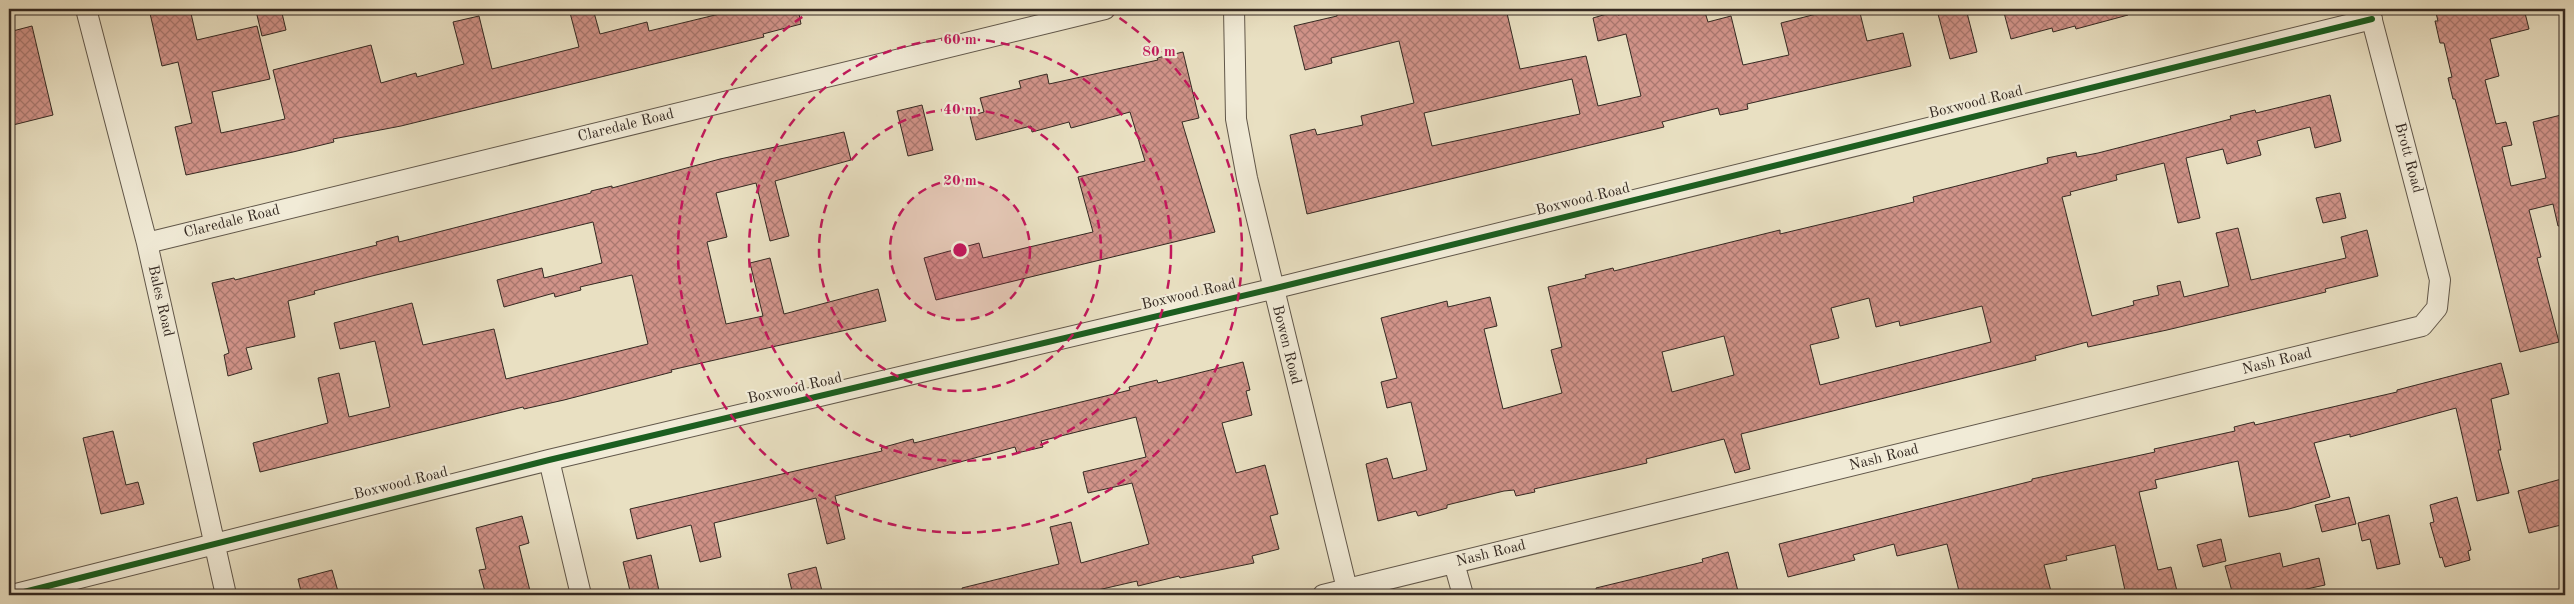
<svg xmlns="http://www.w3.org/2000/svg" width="2574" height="604" font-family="'Old Standard TT',serif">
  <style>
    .building { fill: url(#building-cross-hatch); stroke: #342922; fill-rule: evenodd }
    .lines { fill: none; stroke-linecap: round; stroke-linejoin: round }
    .street-casing { stroke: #61574a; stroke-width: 22 }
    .street { stroke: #f1ebd7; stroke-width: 20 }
    .cycleway-casing { stroke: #f1ebd7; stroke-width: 9 }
    .cycleway { stroke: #1b5e20; stroke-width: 6 }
    .ring { fill: none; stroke: #c2185b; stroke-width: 2.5; stroke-dasharray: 9 6 }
    .labels { text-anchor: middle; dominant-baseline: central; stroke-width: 4.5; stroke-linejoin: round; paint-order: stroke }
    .street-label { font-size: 15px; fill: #342922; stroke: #f1ebd7 }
    .centre { fill: #c2185b; stroke: #f1ebd7; stroke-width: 2.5 }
    .ring-label { font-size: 15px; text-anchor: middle; font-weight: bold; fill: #c2185b; stroke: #f1ebd7; stroke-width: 4.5; stroke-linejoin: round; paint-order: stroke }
  </style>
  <defs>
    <pattern id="building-cross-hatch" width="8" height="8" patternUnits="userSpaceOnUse" patternTransform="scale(1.25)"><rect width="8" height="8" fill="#d19389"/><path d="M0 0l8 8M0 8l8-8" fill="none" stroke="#aa7870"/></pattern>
  </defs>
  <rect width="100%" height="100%" fill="#e9e0c2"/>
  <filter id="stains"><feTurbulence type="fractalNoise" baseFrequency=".004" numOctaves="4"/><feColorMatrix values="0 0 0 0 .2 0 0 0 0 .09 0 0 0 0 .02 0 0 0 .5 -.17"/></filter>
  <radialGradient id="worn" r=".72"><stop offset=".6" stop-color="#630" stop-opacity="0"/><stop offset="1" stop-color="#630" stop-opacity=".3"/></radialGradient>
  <path class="building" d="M149 9H190L197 40 257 26 270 79 212 92 221 133 285 119 273 70 371 45 381 83 416 73 417 77 464 64 453 22 479 16 492 69 579 47 569 9H593L600 34 647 22 649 31 740 9H798L801 24 763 34 764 37 401 126 333 139 334 142 293 152 186 175 175 127 192 123 178 62 162 66Z
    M266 9H281L286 30 262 36 256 11Z
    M1341 9H1506L1520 69 1586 56 1598 106 1641 96 1626 34 1598 41 1593 18 1617 11 1618 15 1645 9H1704L1708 22 1731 16 1743 65 1789 55 1781 23 1836 9H1859L1867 41 1903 33 1911 66 1747 104 1748 109 1720 115 1718 108 1662 122 1664 127 1307 214 1290 135 1315 129 1317 135 1363 125 1361 116 1414 103 1399 41 1331 58 1332 63 1305 70 1294 26 1337 16V14L1342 12ZM1572 79 1580 114 1432 146 1424 113Z
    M1959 9H1966L1977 52 1950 59 1938 14Z
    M2003 9H2127L2128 15 2076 29 2075 26 2053 32 2052 28 2011 39Z
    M2435 9H2524L2529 29 2490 39 2499 76 2485 80 2496 124 2506 122 2512 145 2502 147 2511 186 2546 178 2533 122 2565 114V225L2558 226 2553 204 2529 210 2541 257 2537 258 2559 342 2520 352 2455 99H2453L2448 78 2452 77 2444 43H2440L2435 21H2438Z
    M32 26 53 115 9 126V32Z
    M1183 52 1199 118 1182 122 1215 232 936 300 924 258 979 243 983 258 1093 232 1078 177 1145 161 1130 112 1071 128 1069 122 1032 132 1031 126 976 140 970 116 984 112 980 98 1021 88 1019 81 1047 74 1049 84 1158 60 1157 58Z
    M2330 95 2341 141 2315 148 2310 127 2257 141 2261 155 2227 164 2223 149 2186 158 2200 218 2178 223 2164 163 2116 175 2117 180 2070 192 2071 195 2062 197 2092 316 2134 305 2133 301 2159 295 2157 286 2180 281 2184 297 2229 286 2216 233 2238 228 2251 280 2346 258 2341 237 2367 230 2378 276 2325 289 2326 292 2167 330 2088 347 2087 342 2035 356 2036 360 1741 434 1750 469 1735 473 1724 439 1646 459 1647 463 1534 489 1535 492 1516 496 1514 490 1504 491 1447 505V508L1418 516 1416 511 1378 521 1366 464 1387 458 1393 479 1427 470 1411 402 1387 408 1381 382 1397 378 1381 318 1447 301 1448 307 1490 297 1497 326 1484 329 1503 409 1562 393 1551 350 1562 347 1548 287 1586 278 1585 275 1613 268 1614 271 1780 230V234L1881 210 1914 202 1913 197 2048 163 2047 158 2076 152 2077 157 2098 153 2231 119 2230 116 2255 110 2256 113ZM1869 298 1876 327 1899 321 1900 326 1982 306 1991 342 1820 385 1810 345 1839 338 1831 308ZM1724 336 1734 375 1672 392 1662 352Z
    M922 105 933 150 908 156 897 111Z
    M844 132 851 160 775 181 789 236 770 241 756 183 716 193 727 237 707 242 726 324 763 316 750 263 770 258 784 314 878 289 886 321 671 370 672 372 564 400 524 409 523 407 260 472 253 443 328 423 318 378 339 373 349 417 390 407 375 341 340 349 334 323 412 303 423 345 494 329 506 379 648 344 632 275 580 287 581 290 555 297 554 293 504 307 497 280 542 268 544 278 602 263 593 222 372 276 314 291 315 294 288 301 295 337 246 348 252 369 228 376 224 355 229 353 212 283 234 278 235 280 377 245 376 242 398 236 399 242 591 193V191L612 186V188L720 159Z
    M2340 193 2346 218 2323 223 2316 198Z
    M1243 362 1250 390 1246 391 1252 415 1222 423 1236 473 1265 465 1278 514 1270 516 1279 549 1252 556 1254 563 1180 578 1179 576 1138 586 1137 581 1076 595H963L962 588 1059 564 1050 527 1071 522 1081 563 1149 544 1132 483 1088 493 1083 472 1146 457 1136 417 1041 441 1043 447 1017 453 1015 447 835 496 845 539 827 544 816 498 714 523 721 557 700 562 691 525 637 539 630 509 882 451 881 448 913 439 914 443 1130 390 1129 387 1157 380 1158 383Z
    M2501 363 2509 394 2491 399 2501 450H2498L2509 493 2477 501 2456 408 2350 437V434L2314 443 2330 497 2289 509 2249 517 2238 461 2155 480 2157 488 2139 492 2158 570 2171 567 2178 595H2126L2115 545 2066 556 2067 560 2044 565 2052 595H1960L1947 544 1897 556 1894 544 1853 555 1855 560 1788 577 1779 544 2032 481V479L2155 452 2154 449 2235 431 2234 427 2254 422 2255 425 2397 392V390Z
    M113 431 126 485 138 482 144 504 101 514 83 438Z
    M2565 478V524L2529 533 2518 491Z
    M2349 497 2356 524 2322 532 2315 505Z
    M2457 497 2471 550 2468 551 2470 560 2445 567 2442 557 2440 558 2430 523 2434 522 2430 505Z
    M2389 515 2400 564 2377 569 2370 539 2362 541 2358 523Z
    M522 516 529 543 519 546 531 595H486L479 570 486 569 476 528Z
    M2221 539 2226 561 2203 567 2197 545Z
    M1728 552 1739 595H1597L1596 588 1703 562 1702 559Z
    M2280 553 2283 567 2319 558 2325 585 2279 595H2233L2225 566Z
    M651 555 660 595H631L623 562Z
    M816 567 823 595H793L788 574Z
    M332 570 339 595H302L298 579Z"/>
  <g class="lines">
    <defs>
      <path id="street" d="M86 9 147 243 226 595
        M1234 9 1236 119 1247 178 1347 589
        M147 243 1105 9
        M549 460 581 595
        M1454 563 1463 595
        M12 595 549 460 1272 289 2372 19
        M1323 595 2422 326 2437 308 2440 280 2369 9"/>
    </defs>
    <use href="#street" class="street-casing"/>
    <use href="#street" class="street"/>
    <defs>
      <path id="cycleway" d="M12 595 549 460 1272 289 2372 19"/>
    </defs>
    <use href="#cycleway" class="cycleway-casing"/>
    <use href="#cycleway" class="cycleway"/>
  </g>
  <circle cx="960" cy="250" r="70" fill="#c2185b" fill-opacity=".12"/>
  <g class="ring">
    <circle cx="960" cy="250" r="70"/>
    <circle cx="960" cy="250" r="141"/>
    <circle cx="960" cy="250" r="211"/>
    <path d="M1107 10A282 282 0 1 1 813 10"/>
  </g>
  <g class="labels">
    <g class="street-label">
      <text transform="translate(1976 103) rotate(-14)">Boxwood Road</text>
      <text transform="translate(626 126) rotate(-14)">Claredale Road</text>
      <text transform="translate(2408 158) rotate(75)">Brott Road</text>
      <text transform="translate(1583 200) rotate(-14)">Boxwood Road</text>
      <text transform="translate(232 222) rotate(-14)">Claredale Road</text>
      <text transform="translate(1189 295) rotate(-13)">Boxwood Road</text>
      <text transform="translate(160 301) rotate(77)">Bales Road</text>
      <text transform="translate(1286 345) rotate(76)">Bowen Road</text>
      <text transform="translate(2277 362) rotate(-14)">Nash Road</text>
      <text transform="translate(795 389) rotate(-13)">Boxwood Road</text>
      <text transform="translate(1884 458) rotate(-14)">Nash Road</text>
      <text transform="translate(401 484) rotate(-14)">Boxwood Road</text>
      <text transform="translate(1491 554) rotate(-14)">Nash Road</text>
    </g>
  </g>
  <circle cx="960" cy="250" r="8" class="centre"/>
  <g class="ring-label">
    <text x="960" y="44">60 m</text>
    <text x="1159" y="56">80 m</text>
    <text x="960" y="114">40 m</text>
    <text x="960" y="185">20 m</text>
  </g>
  <rect width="2574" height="604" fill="none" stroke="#e9e0c2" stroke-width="30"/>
  <rect x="10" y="10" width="2554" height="584" fill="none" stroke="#342922" stroke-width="2.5"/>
  <rect x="15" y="15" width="2544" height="574" fill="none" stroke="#342922"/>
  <rect width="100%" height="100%" filter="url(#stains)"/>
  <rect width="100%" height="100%" fill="url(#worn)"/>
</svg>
